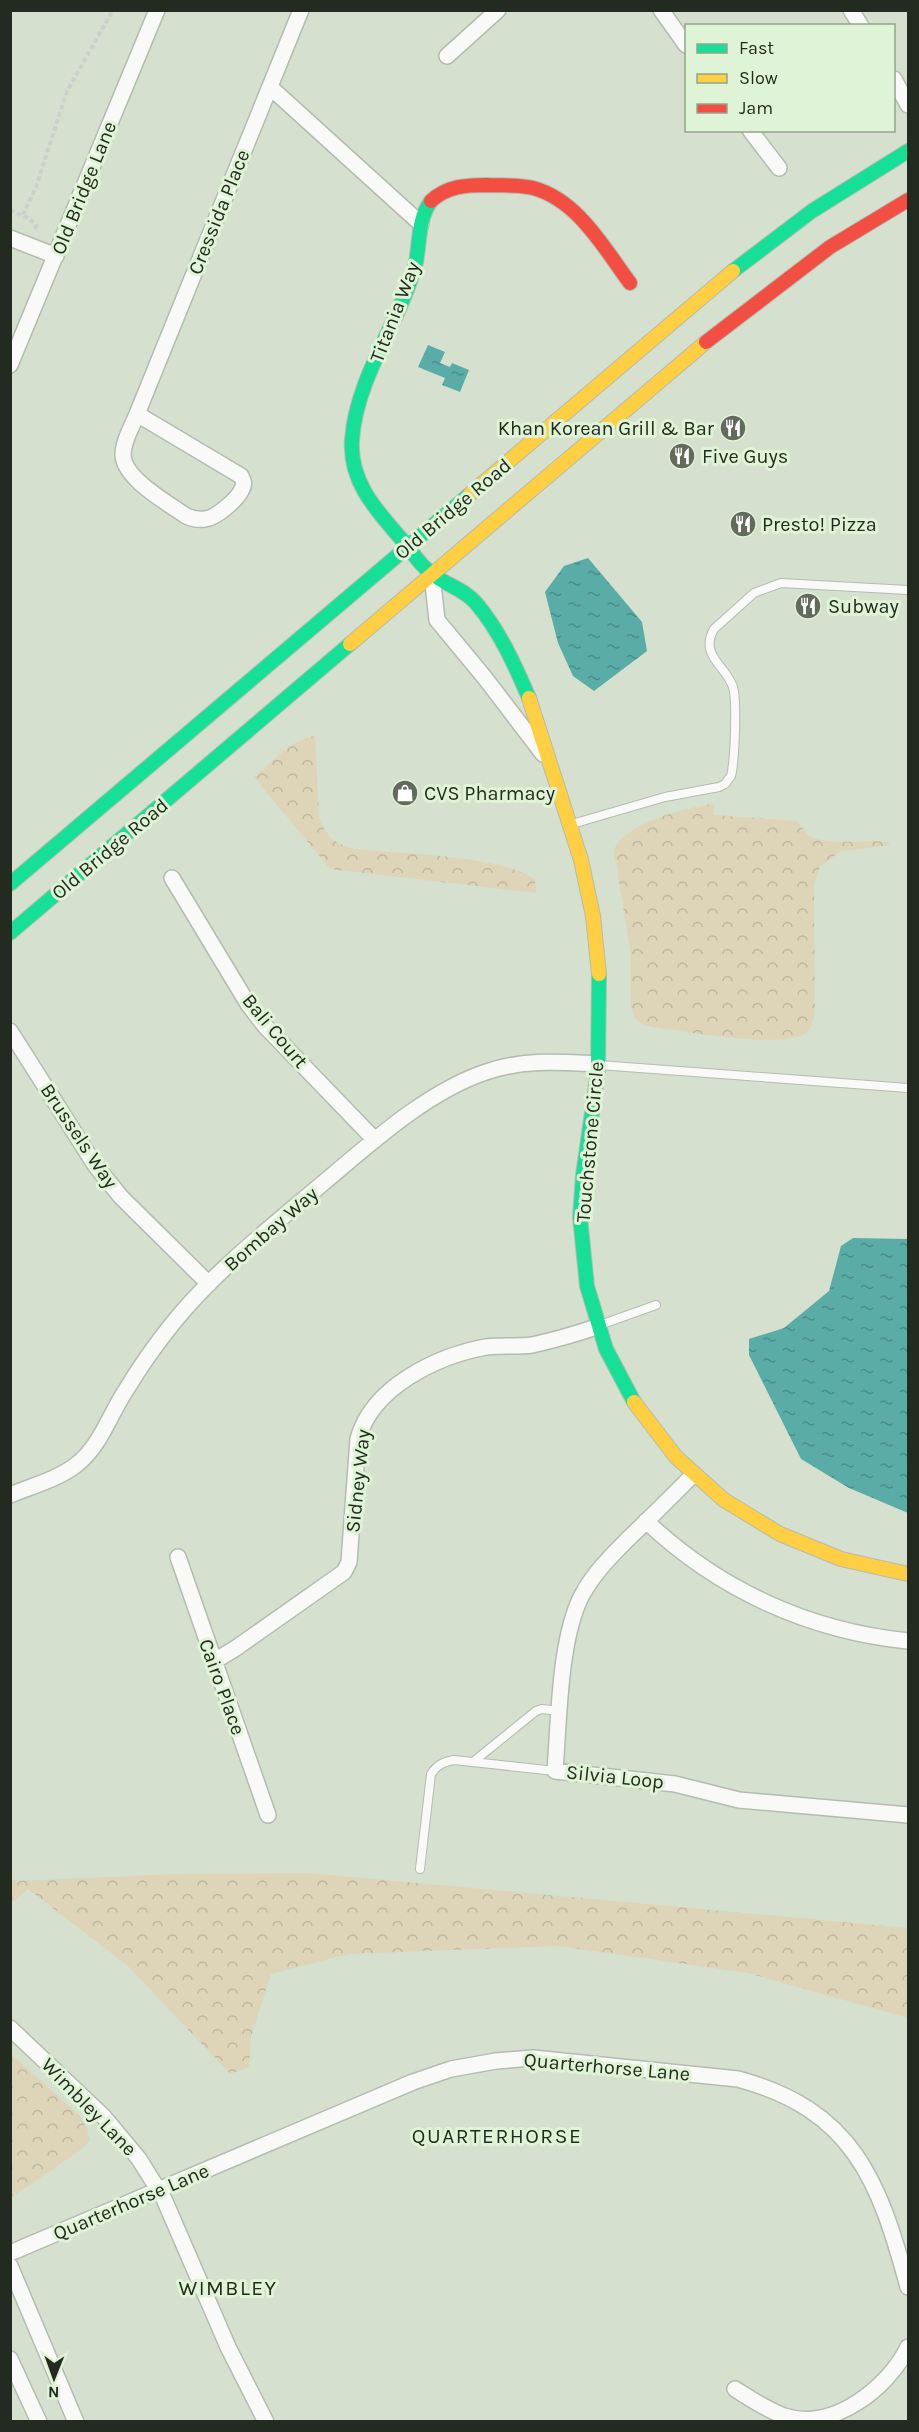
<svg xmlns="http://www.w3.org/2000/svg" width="919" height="2432" font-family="Karla,sans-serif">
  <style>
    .forest { fill: url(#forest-crowns) }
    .water { fill: url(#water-ripples) }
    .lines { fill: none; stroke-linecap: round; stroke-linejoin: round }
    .lane-casing { stroke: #b3bcb0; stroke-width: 10 }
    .street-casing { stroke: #b3bcb0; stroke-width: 18 }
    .fast-casing { stroke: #b3bcb0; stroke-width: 16 }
    .slow-casing { stroke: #b3bcb0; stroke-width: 16 }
    .jam-casing { stroke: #b3bcb0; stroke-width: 16 }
    .path { stroke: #cccfcb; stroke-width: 4; stroke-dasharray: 4.5 3; stroke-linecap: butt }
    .lane { stroke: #f9faf8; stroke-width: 8 }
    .street { stroke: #f9faf8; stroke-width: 15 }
    .fast { stroke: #16e098; stroke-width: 14 }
    .slow { stroke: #ffcf43; stroke-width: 14 }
    .jam { stroke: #f24e42; stroke-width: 14 }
    .labels { text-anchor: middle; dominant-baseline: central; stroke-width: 6; stroke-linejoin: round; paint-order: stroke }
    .street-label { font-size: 20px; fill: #232b20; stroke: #dff4d6 }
    .poi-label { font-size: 20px; fill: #232b20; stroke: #dff4d6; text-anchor: start }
    .neighbourhood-label { font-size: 21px; letter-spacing: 1.5px; fill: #232b20; stroke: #dff4d6 }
  </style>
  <defs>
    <pattern id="forest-crowns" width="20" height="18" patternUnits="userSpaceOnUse" patternTransform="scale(1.5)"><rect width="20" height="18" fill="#ded5b9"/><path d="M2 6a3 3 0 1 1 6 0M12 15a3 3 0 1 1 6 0" fill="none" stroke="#beb79f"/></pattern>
    <pattern id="water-ripples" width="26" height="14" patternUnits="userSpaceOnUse" patternTransform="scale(1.5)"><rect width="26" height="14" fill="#5aaca7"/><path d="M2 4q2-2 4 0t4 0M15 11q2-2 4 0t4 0" fill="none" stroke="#4a8c88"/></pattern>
  </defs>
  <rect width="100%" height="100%" fill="#d5e0cf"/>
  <path class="forest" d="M315 736 319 817C326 837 334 843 354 849 393 853 508 856 535 880L536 893 330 869 254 777C271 763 292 738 315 736Z
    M714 804V815L797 821C801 825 805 833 810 836 826 846 867 839 887 842L890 845 841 851 820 867 814 885 815 1010C814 1019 812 1029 804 1034 777 1049 684 1031 651 1027L640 1023 634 1018 631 1006V955L614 851C620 825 689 806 714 804Z
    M309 1873 908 1928V2018L748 1973 559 1946 349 1954 271 1974 251 2037 249 2067 230 2074 128 1966 28 1889 11 1904V1878L17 1881 175 1874Z
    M10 2053 80 2116 87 2129 90 2140 82 2149 11 2198Z"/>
  <path class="water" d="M428 345 445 352 440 363 450 367 452 363 469 370 460 392 442 385 445 378 418 367Z
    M588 558 642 622 647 651 594 691 573 676 558 643 545 592 564 566Z
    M853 1238 908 1239V1513L849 1488 801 1459 749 1355V1339L784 1328 829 1291 841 1246Z"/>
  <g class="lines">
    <defs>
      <path id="lane" d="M572 824 665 797 719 787 725 784 731 776C735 761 737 700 733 687 726 666 699 655 714 629L754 593 781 583 908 590
        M599 1065 908 1088
        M600 1325 656 1305
        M473 1762 536 1711 542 1709 560 1711
        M420 1869 431 1774C437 1765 443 1762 454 1760L555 1771"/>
      <path id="street" d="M661 10 686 45
        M851 10 861 26
        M447 56 498 10
        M894 79 908 105
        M270 87 421 224
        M750 130 779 168
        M10 238 56 256
        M10 365 157 10
        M137 414 301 10
        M137 414 241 476C243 480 245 484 242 489 238 499 216 518 205 519 198 520 193 519 186 516 168 503 124 479 123 455 123 441 132 427 137 414Z
        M432 575 437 620 485 678 543 754
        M172 878 248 1004 264 1025 375 1140
        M10 1031 95 1165 121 1197 209 1284
        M693 1475C672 1496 650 1518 628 1539 610 1557 594 1573 582 1595 559 1639 559 1721 555 1771L675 1784 739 1800 908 1815
        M10 1495C32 1486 58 1479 76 1465 100 1447 110 1414 126 1390 140 1367 156 1344 173 1323 216 1270 270 1228 322 1184 370 1144 426 1092 486 1072 523 1059 559 1062 598 1064
        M646 1521C719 1590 809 1631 908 1641
        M178 1557 268 1815
        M213 1662 236 1648 344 1572 349 1562 358 1439C372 1387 437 1356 486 1347 501 1345 517 1347 532 1345 555 1340 576 1334 599 1326
        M10 2028 104 2117 139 2159 164 2199 228 2347 266 2422
        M10 2253 413 2082 451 2069 496 2061 533 2058 738 2079C853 2110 879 2180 908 2287
        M10 2266 76 2422
        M10 2359 39 2422
        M735 2389C751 2399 767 2410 784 2416 833 2432 889 2387 908 2347"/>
      <path id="fast" d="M431 201C418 219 420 240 416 262 412 278 406 293 399 309 380 350 355 394 352 440 349 483 378 512 404 542 413 553 420 565 431 573 445 585 463 588 476 603 499 630 515 665 529 698
        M733 271 812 211 908 151
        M10 884 470 494
        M10 933 350 644
        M599 974 598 1071 583 1175 580 1217 587 1286 606 1349 634 1402"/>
      <path id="slow" d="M470 494 733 271
        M350 644 706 342
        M529 698 581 860 593 916 599 974
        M634 1402 676 1457 724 1500 780 1534 841 1559 908 1574"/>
      <path id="jam" d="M431 201C447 186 466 185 487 185 502 186 518 184 533 188 578 200 604 248 630 283
        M706 342 830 247 908 200"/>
    </defs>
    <use href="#lane" class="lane-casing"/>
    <use href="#street" class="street-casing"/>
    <use href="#fast" class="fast-casing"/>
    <use href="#slow" class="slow-casing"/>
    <use href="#jam" class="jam-casing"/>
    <path class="path" d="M10 210 28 218 36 225 35 232
      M23 215 36 187 67 91 113 10"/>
    <use href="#lane" class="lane"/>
    <use href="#street" class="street"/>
    <use href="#fast" class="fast"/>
    <use href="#slow" class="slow"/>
    <use href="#jam" class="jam"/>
  </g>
  <defs>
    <symbol id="restaurant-disc" viewBox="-11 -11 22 22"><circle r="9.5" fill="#616a5d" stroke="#dff4d6"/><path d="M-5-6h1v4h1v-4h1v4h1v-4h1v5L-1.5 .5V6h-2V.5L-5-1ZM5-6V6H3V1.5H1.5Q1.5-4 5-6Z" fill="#fff"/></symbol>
    <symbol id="shop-disc" viewBox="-11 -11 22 22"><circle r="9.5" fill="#616a5d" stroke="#dff4d6"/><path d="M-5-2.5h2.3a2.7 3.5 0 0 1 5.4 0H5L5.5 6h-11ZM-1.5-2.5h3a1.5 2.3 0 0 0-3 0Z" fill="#fff"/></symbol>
  </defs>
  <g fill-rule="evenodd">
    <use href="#restaurant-disc" x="718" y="413" width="30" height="30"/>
    <use href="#restaurant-disc" x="667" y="441" width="30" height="30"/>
    <use href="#restaurant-disc" x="728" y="509" width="30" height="30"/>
    <use href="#restaurant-disc" x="793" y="591" width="30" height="30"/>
    <use href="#shop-disc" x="390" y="778" width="30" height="30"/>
  </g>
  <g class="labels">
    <g class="street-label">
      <text transform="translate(84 188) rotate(-68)">Old Bridge Lane</text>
      <text transform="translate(219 212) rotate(-68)">Cressida Place</text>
      <text transform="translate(395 312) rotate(-69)">Titania Way</text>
      <text transform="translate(453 509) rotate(-40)">Old Bridge Road</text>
      <text transform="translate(110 849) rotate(-40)">Old Bridge Road</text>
      <text transform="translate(275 1031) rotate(50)">Bali Court</text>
      <text transform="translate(79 1136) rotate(56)">Brussels Way</text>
      <text transform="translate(590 1142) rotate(-85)">Touchstone Circle</text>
      <text transform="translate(271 1229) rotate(-41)">Bombay Way</text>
      <text transform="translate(358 1481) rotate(-84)">Sidney Way</text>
      <text transform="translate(222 1687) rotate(70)">Cairo Place</text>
      <text transform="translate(615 1777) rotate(6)">Silvia Loop</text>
      <text transform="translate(607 2067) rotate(5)">Quarterhorse Lane</text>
      <text transform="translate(89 2107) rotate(46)">Wimbley Lane</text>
      <text transform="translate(131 2202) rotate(-23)">Quarterhorse Lane</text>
    </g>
    <g class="poi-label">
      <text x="714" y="428" text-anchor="end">Khan Korean Grill &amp; Bar</text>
      <text x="702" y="456">Five Guys</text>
      <text x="762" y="524">Presto! Pizza</text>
      <text x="828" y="606">Subway</text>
      <text x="424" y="793">CVS Pharmacy</text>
    </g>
    <g class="neighbourhood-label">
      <text x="497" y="2136">QUARTERHORSE</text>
      <text x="228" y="2288">WIMBLEY</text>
    </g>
  </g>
  <rect width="919" height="2432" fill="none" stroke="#232b20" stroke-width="24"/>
  <rect x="685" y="24" width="210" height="108" fill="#dff4d6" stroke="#94a48d" stroke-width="1.5"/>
  <rect x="697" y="44" width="30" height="9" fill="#16e098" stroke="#94a48d" stroke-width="1.5"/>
  <text x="739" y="54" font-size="18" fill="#232b20">Fast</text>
  <rect x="697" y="74" width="30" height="9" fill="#ffcf43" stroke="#94a48d" stroke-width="1.5"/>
  <text x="739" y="84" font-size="18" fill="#232b20">Slow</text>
  <rect x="697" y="104" width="30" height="9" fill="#f24e42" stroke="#94a48d" stroke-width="1.5"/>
  <text x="739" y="114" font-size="18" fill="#232b20">Jam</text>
  <g transform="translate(54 2378) rotate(181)" stroke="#dff4d6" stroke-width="4.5" paint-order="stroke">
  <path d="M0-4.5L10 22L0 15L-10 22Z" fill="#232b20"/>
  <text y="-9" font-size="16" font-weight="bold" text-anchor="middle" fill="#232b20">N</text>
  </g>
</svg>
